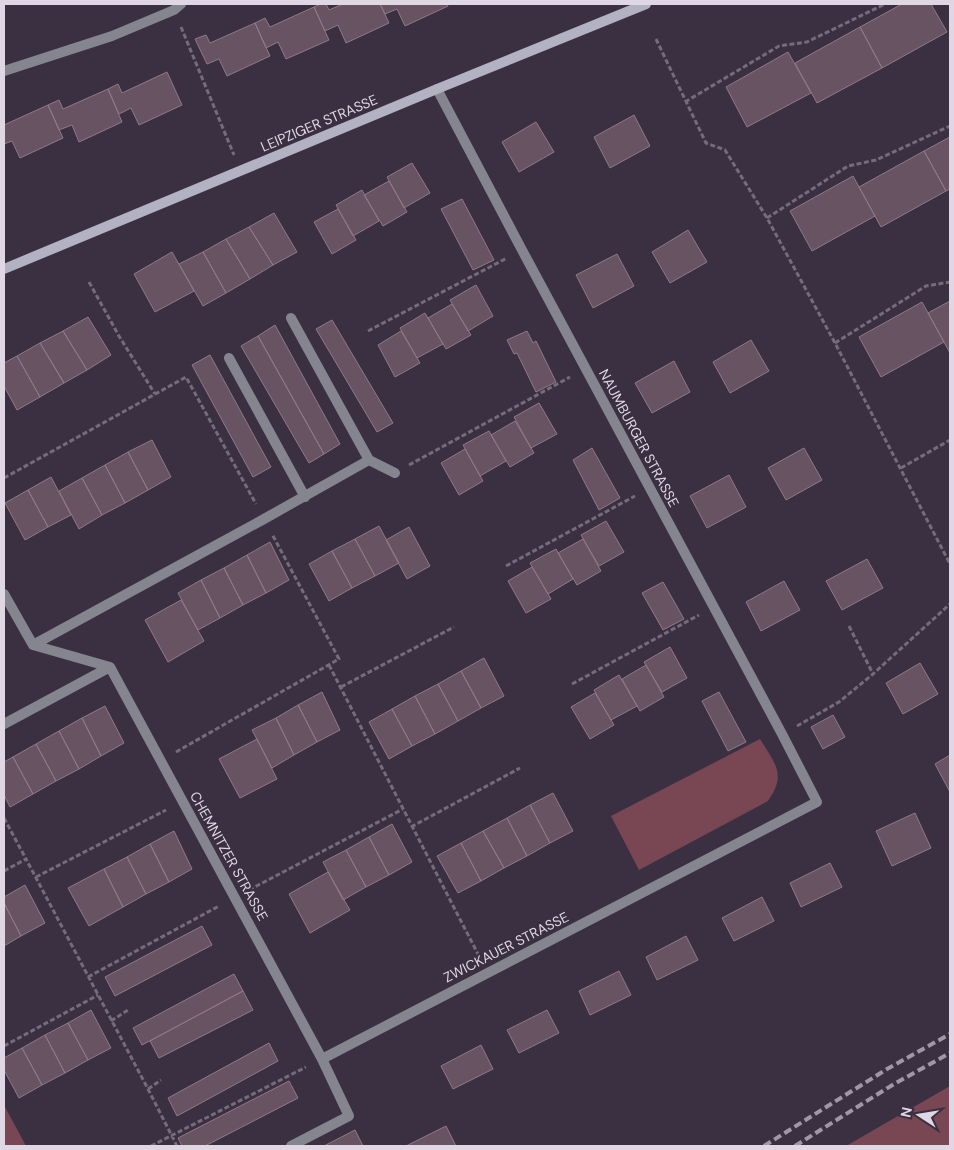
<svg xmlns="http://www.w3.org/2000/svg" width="954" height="1150" font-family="'DM Sans',sans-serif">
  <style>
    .green { fill: #794654 }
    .building { fill: #685362; stroke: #907989 }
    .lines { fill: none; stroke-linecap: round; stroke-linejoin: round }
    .path { stroke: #746b7b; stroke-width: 3; stroke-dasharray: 5 2.5; stroke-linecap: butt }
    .lane { stroke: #858590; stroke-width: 10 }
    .street { stroke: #858590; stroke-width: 10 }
    .secondary { stroke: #b2b2c3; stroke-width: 10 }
    .rail { stroke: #a097a6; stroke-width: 4; stroke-dasharray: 8 4; stroke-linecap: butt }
    .labels { text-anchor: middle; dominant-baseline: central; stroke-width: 4.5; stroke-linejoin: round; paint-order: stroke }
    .street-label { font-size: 14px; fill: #dfd8e4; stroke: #3b3042 }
  </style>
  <rect width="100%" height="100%" fill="#3b3042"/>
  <path class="green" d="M760 739C775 764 787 774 768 801L639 870 611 816Z
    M950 1086V1146H846Z
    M4 1105 26 1146H4Z"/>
  <path class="building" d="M320 4H326L329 10 343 4H380L389 23 346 43 338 25 325 31 314 7Z
    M380 4H447L448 6 405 26 397 9 385 14Z
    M902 4H931L947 32 882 68 860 27Z
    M314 7 329 40 286 59 278 42 266 48 255 23 265 18 270 27Z
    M255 23 270 56 227 76 219 59 207 64 195 39 206 35 210 43Z
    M860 27 882 68 817 103 795 63Z
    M788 52 811 93 747 127 726 87Z
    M167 72 182 105 139 125 131 108 119 114 108 89 118 84 122 93Z
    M108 89 122 122 79 142 72 125 59 130 48 105 59 100 63 109Z
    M48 105 63 138 20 158 12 141 4 144V125Z
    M634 115 650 146 610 168 594 137Z
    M536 122 554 152 519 172 502 142Z
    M950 137V189L946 191 924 151Z
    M924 151 946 191 881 227 859 187Z
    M412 163 430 193 404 208 387 177Z
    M853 176 875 216 812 251 790 211Z
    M389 181 407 212 383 226 364 195Z
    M362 190 379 221 353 236 336 205Z
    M462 199 494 260 473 270 441 209Z
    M338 209 356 240 332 254 314 222Z
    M274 213 297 252 273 265 249 227Z
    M249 227 273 265 250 279 226 239Z
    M688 230 707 262 670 283 652 252Z
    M226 239 250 279 226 293 203 252Z
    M172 252 194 291 155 312 134 274Z
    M203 252 226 293 203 306 179 264Z
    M617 254 634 286 593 308 576 275Z
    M476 285 493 316 468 331 450 300Z
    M950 301V353L928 313Z
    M922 302 944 342 881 377 859 337Z
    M452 304 471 335 446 349 428 318Z
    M425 313 443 344 417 358 400 328Z
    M88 317 111 355 87 370 63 331Z
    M332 320 393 423 377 432 316 329Z
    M275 325 340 444 324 454 258 336Z
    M63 331 87 370 64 383 40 343Z
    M401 331 420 363 395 377 378 345Z
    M527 331 533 343 536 341 556 382 536 392 517 353 514 354 507 340Z
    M258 336 324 454 309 463 241 346Z
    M751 340 769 371 730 393 713 362Z
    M40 343 64 383 40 397 17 356Z
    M210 355 271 467 253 477 192 365Z
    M17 356 40 397 17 410 4 386V363Z
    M674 361 690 392 652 413 635 383Z
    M539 403 557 434 531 448 514 417Z
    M515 421 534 453 510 467 491 435Z
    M489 431 506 461 480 476 463 445Z
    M152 440 171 477 148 490 128 452Z
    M592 448 620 498 599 510 573 460Z
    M804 448 822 480 786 500 768 468Z
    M465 449 483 481 459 495 441 463Z
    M128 452 148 490 125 503 105 465Z
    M105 465 125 503 102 515 82 478Z
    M729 475 746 507 707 528 690 496Z
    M51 477 71 515 48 527 28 490Z
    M82 478 102 515 79 529 59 491Z
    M28 490 48 527 25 540 5 503Z
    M606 521 624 552 599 566 581 535Z
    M379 526 399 563 375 576 355 539Z
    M409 527 430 566 407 579 386 540Z
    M355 539 375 576 352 588 332 551Z
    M583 539 601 571 577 585 558 553Z
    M270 542 289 580 266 593 247 555Z
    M556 549 573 579 548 594 530 563Z
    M332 551 352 588 329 601 309 564Z
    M247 555 266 593 243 605 224 568Z
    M867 559 883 588 842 610 826 581Z
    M532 567 551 599 526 613 508 581Z
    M224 568 243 605 220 618 201 580Z
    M201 580 220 618 198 630 178 593Z
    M784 581 800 610 761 631 746 602Z
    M663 582 684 619 663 630 642 593Z
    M181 600 204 641 168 662 145 620Z
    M670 647 687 678 662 692 644 662Z
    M484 658 504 696 481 708 461 671Z
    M920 663 938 694 903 714 886 683Z
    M646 665 664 697 640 711 622 679Z
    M461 671 481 708 458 721 438 684Z
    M619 675 637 706 611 720 594 690Z
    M438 684 458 721 435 734 415 696Z
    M322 692 340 730 317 742 298 705Z
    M719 692 746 742 728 751 702 701Z
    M595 693 614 725 590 739 571 707Z
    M415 696 435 734 412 746 392 709Z
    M298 705 317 742 294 755 276 718Z
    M105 706 124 743 101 756 82 718Z
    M392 709 412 746 389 759 369 722Z
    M833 715 845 737 823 749 811 727Z
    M82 718 101 756 79 769 59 731Z
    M276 718 294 755 272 768 252 730Z
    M59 731 79 769 56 781 36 744Z
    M257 739 277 779 240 798 219 759Z
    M36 744 56 781 33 794 13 757Z
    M950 755V792L935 764Z
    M13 757 33 794 10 807 4 795V762Z
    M553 793 573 831 550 843 530 805Z
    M530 805 550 843 527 856 507 818Z
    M915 813 931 848 892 866 876 831Z
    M507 818 527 856 504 868 483 831Z
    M392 824 412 862 389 875 369 837Z
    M174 831 192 869 169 882 150 844Z
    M483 831 504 868 481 881 461 843Z
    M369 837 389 875 366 887 346 850Z
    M461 843 481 881 458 893 437 856Z
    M150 844 169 882 146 894 127 857Z
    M346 850 366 887 343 900 323 862Z
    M127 857 146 894 123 907 104 869Z
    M830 863 842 887 801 907 790 883Z
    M104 869 123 907 89 926 68 888Z
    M328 872 350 910 310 933 289 894Z
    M25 885 45 923 21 936 4 903V897Z
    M762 897 774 921 734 941 722 918Z
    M4 903 21 936 4 946Z
    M202 926 212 945 115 996 105 977Z
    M686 936 698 960 657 980 646 957Z
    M619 971 631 995 590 1015 579 991Z
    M234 974 243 991 142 1045 133 1028Z
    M243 991 253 1010 159 1058 150 1041Z
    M91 1010 111 1048 88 1060 68 1023Z
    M547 1010 559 1033 519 1053 507 1030Z
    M68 1023 88 1060 65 1073 45 1035Z
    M45 1035 65 1073 42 1085 22 1048Z
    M269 1043 278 1061 177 1116 168 1098Z
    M481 1045 493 1069 453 1089 441 1066Z
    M22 1048 42 1085 19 1098 4 1070V1058Z
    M289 1081 298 1098 205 1146H182L178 1138Z
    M446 1126 456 1146H406Z
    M355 1130 363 1146H324Z"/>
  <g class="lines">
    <path class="path" d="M181 27 234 155
      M656 39 706 143 725 150 767 218 835 343 950 564
      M685 102 779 46 807 42 885 4
      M767 218 848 166 876 160 950 126
      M89 282 119 336 155 394
      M368 331 507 258
      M835 343 926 286 950 282
      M409 465 570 377
      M901 468 950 440
      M4 478 186 377 256 504
      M506 566 635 496
      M849 626 873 674
      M329 665 480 958
      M572 684 699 615
      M341 687 454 627
      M797 726 839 702 873 674 950 604
      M176 752 339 659 272 534
      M4 818 26 859
      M411 827 520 768
      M4 871 26 859 148 1089 177 1146
      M36 877 166 810
      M249 890 403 809
      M88 977 219 906
      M111 1021 128 1010
      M4 1046 98 995
      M148 1089 161 1080
      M151 1146 306 1067"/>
    <path class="lane" d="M291 318 369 460
      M229 358 305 497"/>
    <path class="street" d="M4 71 112 36 174 10 181 4
      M4 594 33 645 110 667 322 1059
      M33 645 264 519 369 460 395 473
      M4 724 110 667
      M291 1146 349 1116 322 1059 817 802 782 734 522 250 437 89"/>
    <path class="secondary" d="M4 269 437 89 646 4"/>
    <path class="rail" d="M764 1146 887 1069 950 1034
      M795 1146 894 1084 950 1053"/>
  </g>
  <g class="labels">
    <g class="street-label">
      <text transform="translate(319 123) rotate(-23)">LEIPZIGER STRASSE</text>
      <text transform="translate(639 438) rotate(62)">NAUMBURGER STRASSE</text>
      <text transform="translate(229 856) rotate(61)">CHEMNITZER STRASSE</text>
      <text transform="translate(506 947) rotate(-27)">ZWICKAUER STRASSE</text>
    </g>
  </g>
  <rect width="954" height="1150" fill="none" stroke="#dfd8e4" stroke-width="10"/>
  <g transform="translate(919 1115) rotate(282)" stroke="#3b3042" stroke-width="4" paint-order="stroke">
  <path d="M0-4L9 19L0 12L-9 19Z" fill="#dfd8e4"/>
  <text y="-8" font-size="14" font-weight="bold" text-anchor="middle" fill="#dfd8e4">N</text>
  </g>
</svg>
